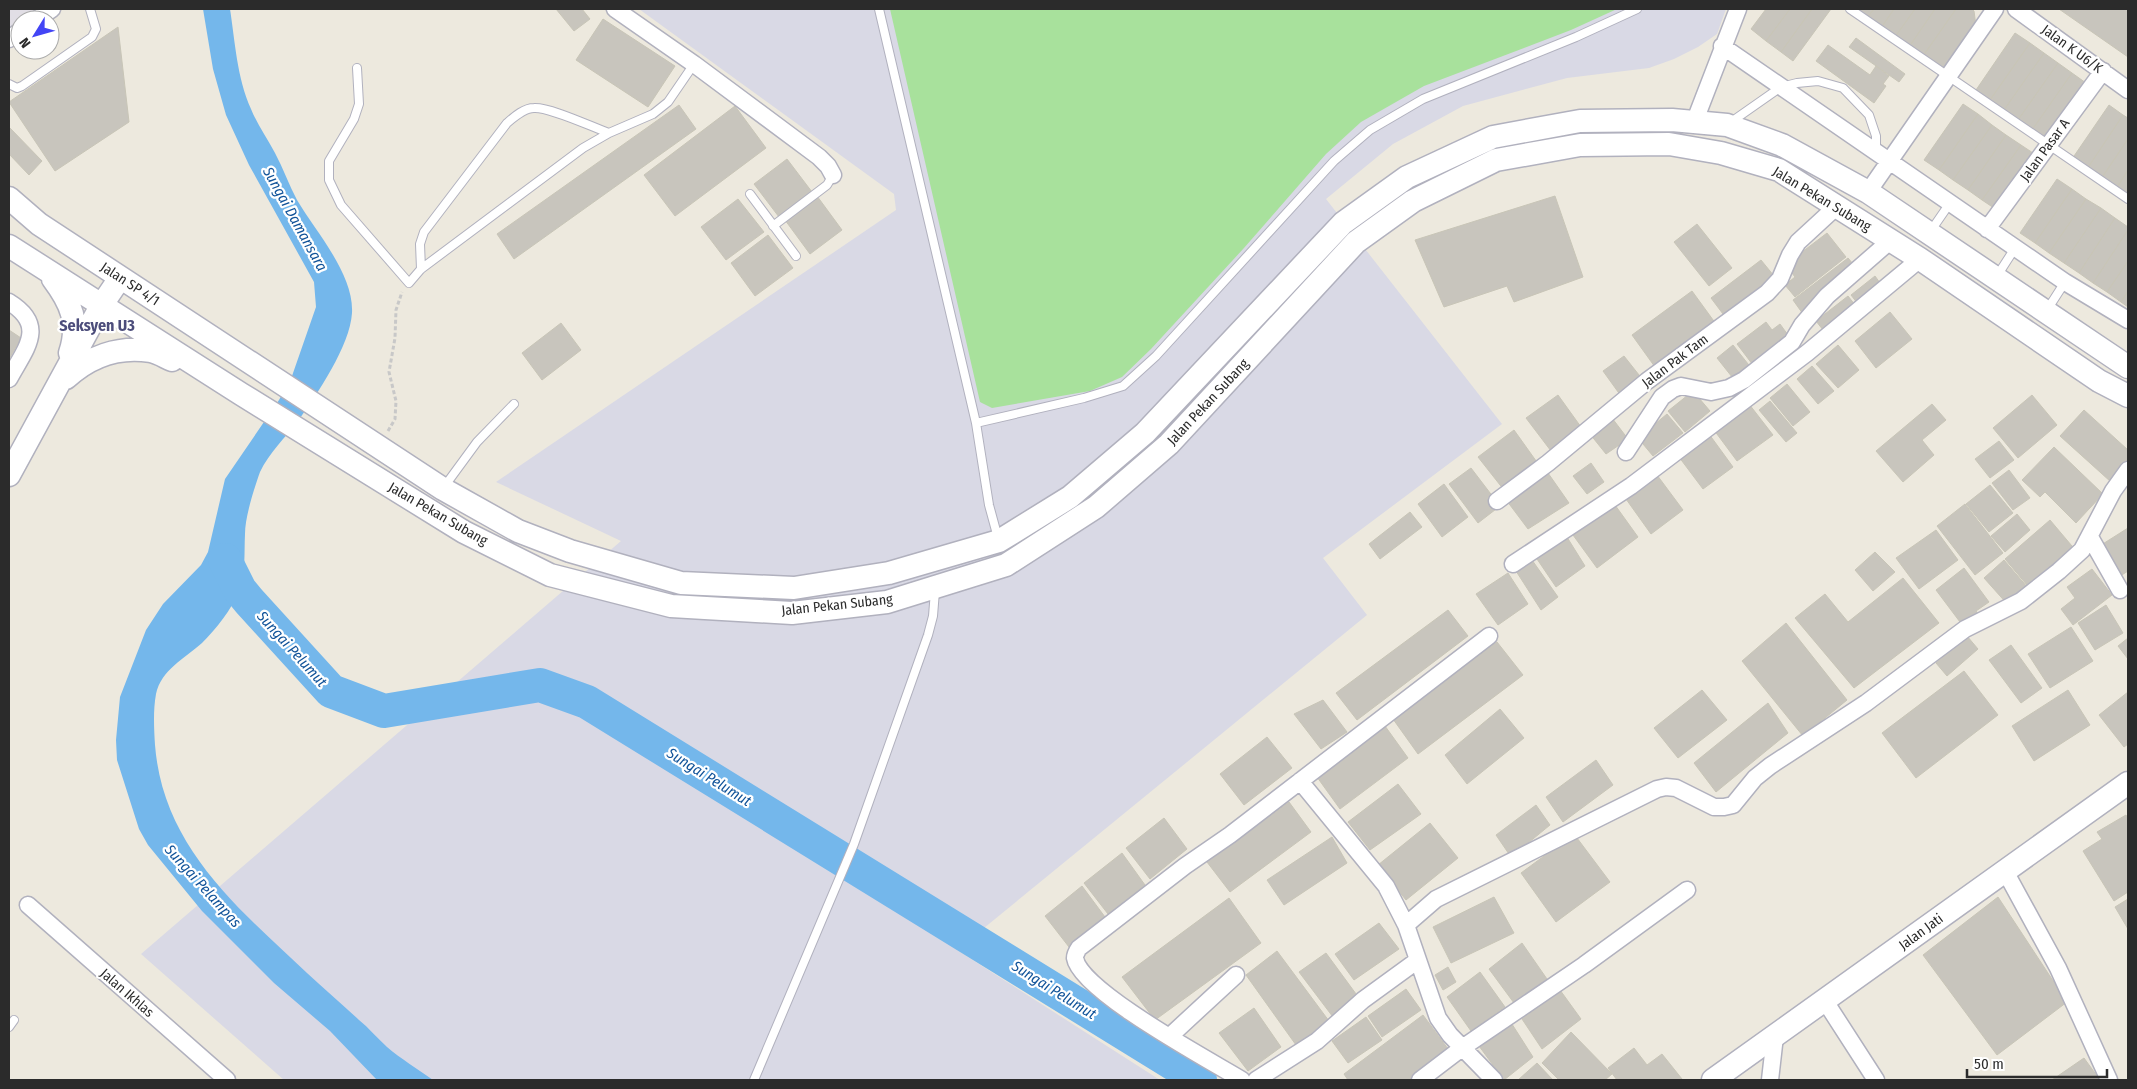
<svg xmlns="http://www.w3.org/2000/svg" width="2137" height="1089" font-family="'Fira Sans Condensed',sans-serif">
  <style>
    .industrial { fill: #e1dee5 }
    .airport { fill: #d9d9e5 }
    .green { fill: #a8e19c }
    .water { fill: #74b7eb }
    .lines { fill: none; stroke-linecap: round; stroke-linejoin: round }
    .river { stroke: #74b7eb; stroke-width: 34 }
    .building { fill: #c8c5bd; stroke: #c8c5b7 }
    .lane-casing { stroke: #b1b1be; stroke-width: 10 }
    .street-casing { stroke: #b1b1be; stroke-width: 19 }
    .secondary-casing { stroke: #b1b1be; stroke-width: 25 }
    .path { stroke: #c8c8c8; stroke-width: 3; stroke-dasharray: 4 2.5; stroke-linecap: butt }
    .lane { stroke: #fff; stroke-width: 8 }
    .street { stroke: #fff; stroke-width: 16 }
    .secondary { stroke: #fff; stroke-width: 22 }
    .labels { text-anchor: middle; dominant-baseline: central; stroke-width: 4.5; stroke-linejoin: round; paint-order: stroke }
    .street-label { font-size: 14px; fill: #2b2b2b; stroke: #fff }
    .water-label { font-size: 15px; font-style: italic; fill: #115399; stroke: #fff }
    .quarter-label { font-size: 16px; font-weight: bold; fill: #4c4d7b; stroke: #fff }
  </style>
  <rect width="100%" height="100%" fill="#ede9de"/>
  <path class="industrial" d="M9 9H39L20 20V22L9 30Z"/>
  <path class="airport" d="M639 9H1726L1717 34 1698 47 1674 59 1649 68 1567 78 1463 106 1393 144 1326 199 1502 424 1323 558 1367 615 957 950 1160 1080H284L141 954 621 541 496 482 896 210 894 194Z"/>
  <path class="green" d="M890 9H1617L1571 30 1424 86 1361 122 1326 154 1244 248 1151 349 1122 377 1090 391 992 408 980 402Z"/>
  <path class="water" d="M203 9H230C235 41 237 78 251 109 257 124 267 138 275 153 283 168 289 185 297 200 316 232 354 274 352 313 350 346 317 394 298 421 285 438 269 453 260 472 254 489 245 517 245 534 244 553 246 573 239 591 232 609 216 629 202 643 185 658 161 670 156 694 153 710 154 729 155 745 163 847 238 908 307 973 324 989 342 1004 359 1020 369 1028 377 1038 387 1047 401 1059 418 1069 433 1080H377L330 1031 274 983 202 911 148 845 139 829 117 760 116 740 120 697 146 630 163 604 201 565 208 552 225 479 279 400 292 376 316 307 314 282 249 165 226 115 213 69Z"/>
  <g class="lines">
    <path class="river" d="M225 560 240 590 249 601 331 691 384 711 540 685 587 702 1200 1080"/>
  </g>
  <path class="building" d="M556 9H582L590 19 574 31Z
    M1766 9H1790L1766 41 1751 29Z
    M1790 9H1812L1781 52 1766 41Z
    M1812 9H1831L1793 61 1781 52Z
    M1854 9H1874L1867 18Z
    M1874 9H1894L1881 28 1867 18Z
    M1894 9H1915L1895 37 1881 28Z
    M1915 9H1935L1909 47 1895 37Z
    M1935 9H1956L1923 56 1909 47Z
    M1956 9H1972L1974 11 1976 26 1943 71 1923 56Z
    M2059 9H2128V57Z
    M603 19 675 66 648 107 576 60Z
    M118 27 129 122 55 171 9 102Z
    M2015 33 2030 43 1990 100 1976 90Z
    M1856 38 1905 74 1899 82 1849 47Z
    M2030 43 2044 53 2004 110 1990 100Z
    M1828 45 1870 75 1876 66 1889 76 1883 84 1886 86 1874 103 1816 61Z
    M2044 53 2058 63 2018 120 2004 110Z
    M2058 63 2072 73 2032 130 2018 120Z
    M2072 73 2086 83 2046 140 2032 130Z
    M1963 104 1978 114 1939 170 1924 160Z
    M679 105 696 129 514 259 497 234Z
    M2109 105 2123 115 2087 169 2072 159Z
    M735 106 766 148 675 216 644 175Z
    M1978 114 1992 125 1953 180 1939 170Z
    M2123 115 2128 118V139L2101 179 2087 169Z
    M1992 125 2006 135 1968 190 1953 180Z
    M9 127 42 161 29 175 9 154Z
    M2006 135 2021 145 1982 200 1968 190Z
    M2128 139V170L2116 189 2101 179Z
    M2021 145 2036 155 1997 210 1982 200Z
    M787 159 812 192 779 217 754 184Z
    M2128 170V197L2116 189Z
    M2057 179 2072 189 2035 243 2020 233Z
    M2072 189 2086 199 2049 253 2035 243Z
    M817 196 842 230 810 254 785 220Z
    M1555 196 1583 277 1514 302 1507 286 1444 307 1415 240Z
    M738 199 764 232 726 260 701 227Z
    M2086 199 2101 208 2064 263 2049 253Z
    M2101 208 2115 218 2079 273 2064 263Z
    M2115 218 2128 227V230L2093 283 2079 273Z
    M1697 224 1732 268 1709 286 1674 242Z
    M2128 230V261L2107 292 2093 283Z
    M1827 233 1846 257 1795 297 1785 285 1795 277 1789 269V262Z
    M768 235 793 268 755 296 731 263Z
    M1848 258 1859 271 1803 314 1793 300Z
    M1761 260 1783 287 1732 326 1711 298Z
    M2128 261V291L2121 302 2107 292Z
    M1875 276 1885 290 1861 308 1851 295Z
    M1692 291 1716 324 1655 367 1632 335Z
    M2128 291V307L2121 302Z
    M1848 296 1859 310 1827 335 1816 321Z
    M1890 312 1912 339 1876 368 1855 341Z
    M1766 322 1772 330 1780 324 1788 335 1756 369 1737 344Z
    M561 323 581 350 542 380 522 353Z
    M9 330 21 338 9 359Z
    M1733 345 1756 374 1740 387 1717 358Z
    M1838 345 1859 370 1838 388 1816 364Z
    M1624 356 1643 380 1621 396 1603 371Z
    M1812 366 1834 391 1818 404 1797 379Z
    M1787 384 1810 412 1793 426 1770 398Z
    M1693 391 1710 411 1685 432 1668 411Z
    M1558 395 1581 427 1551 451 1526 418Z
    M2032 395 2057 425 2018 458 1993 428Z
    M1770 401 1797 433 1786 442 1759 410Z
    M1749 404 1773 435 1737 461 1714 430Z
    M1932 404 1946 420 1922 440 1934 455 1903 482 1876 451Z
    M2084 410 2128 450V463L2111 482 2060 436Z
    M1667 414 1683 433 1653 456 1638 438Z
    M1612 418 1628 439 1606 454 1590 434Z
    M1514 430 1539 465 1504 490 1478 457Z
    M1709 434 1733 467 1703 489 1679 457Z
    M1999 441 2014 460 1990 478 1975 459Z
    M2054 447 2103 494 2076 523 2045 492 2040 497 2022 480Z
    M1591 463 1604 482 1587 494 1573 476Z
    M1471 468 1500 506 1478 523 1449 484Z
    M2009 470 2030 498 2013 510 1992 483Z
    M1548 473 1569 503 1528 529 1507 501Z
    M1657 475 1683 510 1651 534 1626 499Z
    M1444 484 1468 517 1442 537 1418 504Z
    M1990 485 2013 513 1989 532 1966 504Z
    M1965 504 2003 553 1975 575 1937 526Z
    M1615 505 1638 537 1597 568 1573 535Z
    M1410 512 1422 527 1380 559 1369 544Z
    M2017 514 2030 530 2005 552 1991 536Z
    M2050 520 2077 552 2032 591 2005 559Z
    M2128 528V571L2117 578 2098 547Z
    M1936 530 1958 560 1919 589 1896 558Z
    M1565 534 1585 566 1556 587 1535 556Z
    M1875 552 1895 572 1873 591 1855 570Z
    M1532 560 1558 597 1541 610 1516 571Z
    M2004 560 2029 589 2009 606 1984 578Z
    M1964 568 1989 602 1976 611 1979 615 1963 626 1936 590Z
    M2092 569 2112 595 2073 625 2061 609 2075 598 2067 587Z
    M1508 573 1528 604 1498 625 1476 594Z
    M1903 578 1939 623 1854 688 1795 618 1825 594 1848 622Z
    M2106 605 2123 633 2095 650 2078 623Z
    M1448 610 1468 636 1357 720 1336 693Z
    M1786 623 1847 700 1803 736 1742 661Z
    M2071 627 2093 661 2050 688 2028 654Z
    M1967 636 1978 649 1947 676 1936 663Z
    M2128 638V659L2118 646Z
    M1497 642 1523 675 1418 754 1393 719Z
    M2011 645 2042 688 2021 703 1989 660Z
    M1964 671 1998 715 1916 778 1882 733Z
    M1702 690 1727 720 1678 758 1654 728Z
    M2068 690 2090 725 2034 761 2012 726Z
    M2128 692V744L2124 747 2099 715Z
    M1323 700 1347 732 1321 749 1294 714Z
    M1768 703 1788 733 1716 792 1694 763Z
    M1500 709 1524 738 1467 784 1445 755Z
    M1385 726 1408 758 1340 809 1317 777Z
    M1267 737 1292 768 1244 805 1220 774Z
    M1596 760 1613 785 1563 822 1546 797Z
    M1398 784 1421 814 1370 850 1348 822Z
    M1289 802 1311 832 1230 892 1207 862Z
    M1536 805 1550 825 1511 857 1496 835Z
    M2126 815 2128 819V892L2114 901 2083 851 2102 839 2097 832Z
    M1164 818 1187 849 1150 879 1126 848Z
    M1430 823 1458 858 1406 900 1378 865Z
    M1574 834 1610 882 1556 922 1521 873Z
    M1332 837 1347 863 1284 905 1267 880Z
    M1122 853 1145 885 1108 914 1084 883Z
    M1082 886 1105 917 1069 947 1045 916Z
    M1494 897 1514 933 1451 963 1433 927Z
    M1998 897 2067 1002 1997 1055 1923 955Z
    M1229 898 1261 943 1155 1020 1122 977Z
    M2128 899V929L2115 907Z
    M1379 923 1399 949 1354 980 1335 954Z
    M1522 943 1547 979 1514 1003 1489 969Z
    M1277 951 1329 1021 1296 1045 1246 975Z
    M1326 953 1359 998 1333 1017 1299 972Z
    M1448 967 1456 982 1443 990 1435 975Z
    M1480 972 1505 1007 1471 1031 1447 997Z
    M1406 989 1421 1010 1382 1037 1368 1016Z
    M1560 990 1581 1019 1542 1049 1522 1019Z
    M1254 1008 1281 1047 1248 1071 1219 1033Z
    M1423 1015 1451 1053 1414 1080H1348L1344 1074Z
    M1366 1017 1382 1040 1348 1063 1332 1041Z
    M1510 1021 1533 1057 1504 1080 1479 1046Z
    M1571 1032 1612 1074 1605 1080H1559L1542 1063Z
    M1634 1048 1647 1065 1662 1054 1682 1079 1680 1080H1617L1608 1068Z
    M2084 1058 2100 1080H2052Z
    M1537 1063 1553 1080H1518Z"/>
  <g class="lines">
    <defs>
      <path id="lane" d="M879 9 976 423 989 505 998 538
        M1850 9 2128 199
        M357 68 359 104 354 119 329 161V180L341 205 409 283 421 269 583 148 609 133 653 114 668 102 694 64
        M9 84 17 88 22 86 92 37 96 29 90 9
        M1731 122 1781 87 1797 83 1818 81 1843 88 1869 115 1876 136V150
        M750 194 796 256
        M773 226 827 185 833 175
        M1930 232 1950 203
        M421 269 420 244 424 232 507 123C514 117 524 108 534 108 550 107 592 127 609 133
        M1997 276 2015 248
        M2047 310 2065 282
        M976 423 1084 398 1123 386 1156 356 1334 161 1370 130 1423 99 1576 37 1637 9
        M444 487 477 442 514 404
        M9 1027 14 1020
        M754 1080 854 844 928 635 933 616 935 591"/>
      <path id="street" d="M615 9 694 64 819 157 828 166 833 175
        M2016 9 2128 90
        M36 20 52 9
        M9 39 20 31
        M1722 46 2065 282 2128 320
        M1694 123 1738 9
        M1868 192 1995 9
        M1987 229 2103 71
        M9 302C48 326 25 349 9 379
        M1626 452 1662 397 1673 389 1681 386 1711 392 1729 388 1744 380 1792 342 1802 325 1827 296 1890 241
        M1497 501 1548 463 1647 381 1767 293 1780 279 1790 255 1798 242 1836 207
        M2090 537 2120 590
        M1513 564 1631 486 1807 353 1920 259
        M1300 781 1386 886 1406 925 1438 1018 1450 1035 1494 1080
        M2005 871 2058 968 2109 1080
        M28 905 227 1080
        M1406 925 1436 899 1657 789 1666 787 1676 788 1714 807H1724L1733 805 1755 778 1770 766 1866 703 1965 629 2021 601 2059 571 2082 550 2113 491 2128 470
        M1825 1001 1876 1080
        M1170 1036 1236 975
        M1242 1080C1211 1061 1080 991 1075 958 1075 954 1077 951 1079 948L1185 866 1230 835 1489 636
        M1256 1080 1317 1041 1363 1000 1418 960
        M1420 1080 1462 1048 1584 965 1687 890
        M1770 1080 1775 1036"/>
      <path id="secondary" d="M9 198 39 224 443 489 518 531 570 551 681 583 794 588 889 573 999 541 1070 497 1145 433 1343 223 1407 177 1493 137 1580 121 1672 120 1727 125 1782 145 1868 192 2128 367
        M9 246 241 394 464 532 550 575 671 606 792 613 887 602 1006 565 1096 507 1169 444 1356 242 1413 201 1496 160 1580 145 1669 144 1721 153 1779 170 1920 259 2099 381 2128 396
        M53 279C71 303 80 323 70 353
        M66 378C89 357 118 346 150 351 157 352 165 357 172 360
        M9 475 101 306 120 278
        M1713 1080 2128 783"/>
    </defs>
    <use href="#lane" class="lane-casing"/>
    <use href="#street" class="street-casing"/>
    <use href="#secondary" class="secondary-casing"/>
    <path class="path" d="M388 431 395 419 396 401 389 372 395 338 396 310 402 292"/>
    <use href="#lane" class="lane"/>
    <use href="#street" class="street"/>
    <use href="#secondary" class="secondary"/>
  </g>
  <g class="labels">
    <g class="street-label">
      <text transform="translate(2072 49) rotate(36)">Jalan K U6/K</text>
      <text transform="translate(2045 150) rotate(-54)">Jalan Pasar A</text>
      <text transform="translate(1822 199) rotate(31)">Jalan Pekan Subang</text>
      <text transform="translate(130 284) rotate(33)">Jalan SP 4/1</text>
      <text transform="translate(1675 361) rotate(-37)">Jalan Pak Tam</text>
      <text transform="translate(1208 402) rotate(-47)">Jalan Pekan Subang</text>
      <text transform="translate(438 514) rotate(30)">Jalan Pekan Subang</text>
      <text transform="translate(837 605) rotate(-6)">Jalan Pekan Subang</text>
      <text transform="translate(1921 932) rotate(-36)">Jalan Jati</text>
      <text transform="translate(127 993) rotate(41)">Jalan Ikhlas</text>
    </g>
    <g class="water-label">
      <text transform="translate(295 219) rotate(61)">Sungai Damansara</text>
      <text transform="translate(292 649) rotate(48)">Sungai Pelumut</text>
      <text transform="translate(709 777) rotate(32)">Sungai Pelumut</text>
      <text transform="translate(203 886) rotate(48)">Sungai Pelampas</text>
      <text transform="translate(1054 990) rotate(32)">Sungai Pelumut</text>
    </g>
    <g class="quarter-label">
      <text x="97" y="325">Seksyen U3</text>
    </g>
  </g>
  <rect width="2137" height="1089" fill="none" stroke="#2b2b2b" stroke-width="20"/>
  <g transform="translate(35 35) rotate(233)"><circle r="24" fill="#ffffff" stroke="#aaaaaa"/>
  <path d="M0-4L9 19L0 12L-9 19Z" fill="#4345f5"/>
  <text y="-8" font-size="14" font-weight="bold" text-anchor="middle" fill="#2b2b2b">N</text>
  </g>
  <path d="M1967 1069v8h140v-8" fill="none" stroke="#2b2b2b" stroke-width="2.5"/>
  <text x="1974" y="1069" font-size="15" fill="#2b2b2b" stroke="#ffffff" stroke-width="4" paint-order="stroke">50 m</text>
</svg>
